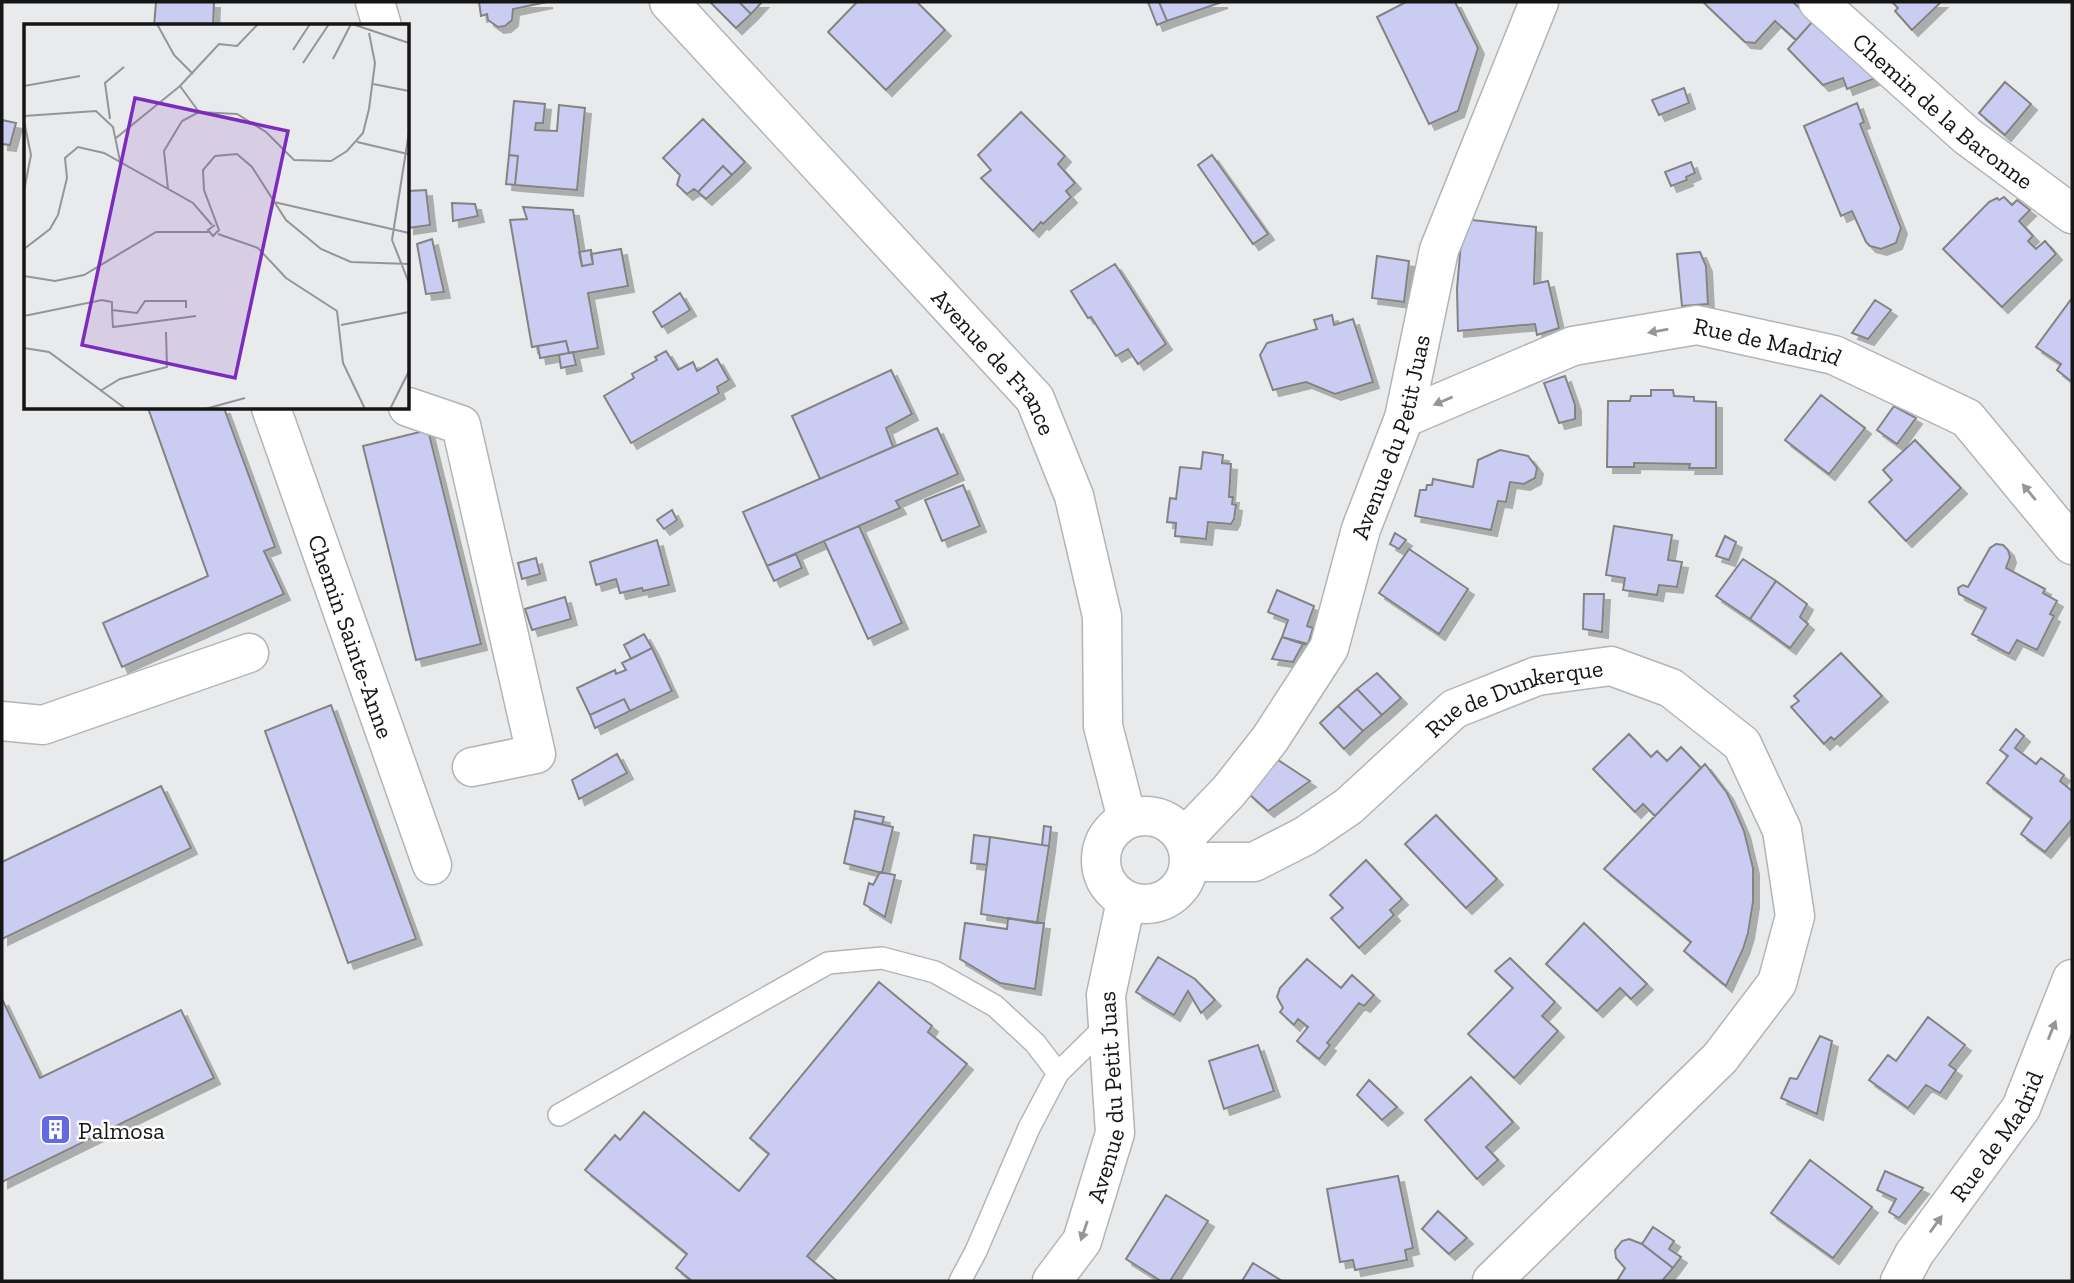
<svg xmlns="http://www.w3.org/2000/svg" width="2074" height="1283" font-family="'Zilla Slab',serif">
  <style>
    .building { fill: #cbccf1; stroke: #838384; stroke-width: 2; filter: url(#shadow) }
    .lines { fill: none; stroke-linecap: round; stroke-linejoin: round }
    .service-casing { stroke: #b3b4b6; stroke-width: 24 }
    .minor-casing { stroke: #b3b4b6; stroke-width: 41 }
    .service { stroke: #fff; stroke-width: 21 }
    .minor { stroke: #fff; stroke-width: 38 }
    .oneway { fill: #969696 }
    .labels { text-anchor: middle; dominant-baseline: central; stroke-width: 5; stroke-linejoin: round; paint-order: stroke }
    .street-label { font-size: 24px; fill: #151516; stroke: #fff }
    .poi-label { font-size: 24px; fill: #151516; stroke: #fff; text-anchor: start }
    .inset-road { fill: none; stroke: #949596; stroke-width: 2 }
    .view { fill: #7b2cbf; fill-opacity: 0.15; stroke: #7b2cbf; stroke-width: 3.5 }
    .inset-edge { fill: none; stroke: #151516; stroke-width: 3.5 }
  </style>
  <defs>
    <filter id="shadow"><feDropShadow dx="6" dy="6" stdDeviation="0" flood-color="#0004"/></filter>
  </defs>
  <rect width="100%" height="100%" fill="#e9eaeb"/>
  <path class="building" d="M156 2H214L213 26H154Z
    M479 2H547L513 9 512 20 505 26 498 27 488 20 487 14 481 16Z
    M710 2H739L751 14 736 28Z
    M739 2H762L751 14Z
    M857 2H917L945 30 886 90 828 32Z
    M1148 2H1159L1167 21 1157 25Z
    M1159 2H1222L1167 21Z
    M1406 2H1455L1478 48 1458 111 1429 124 1377 17Z
    M1703 2H1793L1813 21 1796 40 1775 21 1755 43 1745 42Z
    M1892 2H1941L1912 30 1895 11 1898 8Z
    M1813 21 1876 78 1847 89 1843 78 1823 85 1788 49Z
    M2005 82 2031 104 2005 135 1979 113Z
    M1684 88 1689 103 1659 115 1652 100Z
    M514 101 545 104 543 123H536L535 130 557 131 559 105 585 108 577 190 515 185 518 156 509 155Z
    M1857 103 1864 122 1860 124 1901 228 1896 243 1881 249 1870 246 1866 242 1852 211 1841 216 1804 126Z
    M1021 112 1065 156 1058 164 1075 183 1066 191 1071 197 1043 224 1041 222 1033 231 981 178 991 170 978 155Z
    M703 119 745 162 732 175 723 166 698 192 694 189 687 194 677 185 680 175 663 158Z
    M2 120 16 123 10 145 2 144Z
    M509 155 518 156 515 185 506 184Z
    M1212 155 1268 234 1253 244 1198 165Z
    M1691 162 1695 173 1686 177 1687 180 1671 186 1665 172Z
    M723 166 732 175 706 199 698 192Z
    M426 190 430 225 408 228V191Z
    M2004 197 2012 205 2017 200 2030 210 2019 221 2033 236 2028 241 2036 249 2045 241 2056 254 2002 307 1943 249 1989 202 1997 198 1999 200Z
    M452 203 475 204 478 216 453 221Z
    M523 207 573 210 582 266 593 264 591 254 621 249 628 286 588 293 598 348 569 353 566 341 532 347 510 220 527 219Z
    M1463 219 1536 227 1534 284 1548 281 1559 328 1537 335 1535 324 1458 331 1457 289Z
    M432 239 444 292 426 294 417 244Z
    M591 250 593 264 582 266 579 252Z
    M1700 252 1706 266 1708 304 1682 306 1677 254Z
    M1377 256 1409 261 1404 302 1372 298Z
    M1115 264 1166 344 1138 364 1128 349 1116 356 1091 317 1088 318 1071 291Z
    M680 293 690 310 662 327 653 312Z
    M2072 298V382L2057 370 2061 364 2036 347Z
    M1875 300 1891 310 1868 339 1852 333Z
    M1332 315 1334 325 1353 319 1373 382 1335 394 1306 382 1273 390 1260 355 1267 343 1317 329 1314 320Z
    M566 341 569 353 540 358 538 346Z
    M666 351 678 370 693 362 697 371 717 359 729 380 717 387 719 393 631 443 604 396 634 378 632 374 657 360 655 357Z
    M573 352 576 365 561 368 559 355Z
    M891 370 912 414 886 428 893 447 820 479 792 416Z
    M1565 376 1575 405V419L1559 423 1544 383Z
    M1651 390H1673L1674 396 1694 397V401L1716 402V468H1689L1690 464 1634 463V467H1607L1608 401H1630L1631 396H1651Z
    M1821 395 1865 428 1829 474 1785 440Z
    M1894 406 1916 418 1897 444 1877 430Z
    M148 408H224L275 547 264 551 284 594 122 667 103 623 208 576Z
    M937 428 958 474 896 501 900 508 767 566 743 512Z
    M428 430 481 644 416 660 363 446Z
    M1915 440 1961 488 1906 541 1869 502 1892 480 1883 470Z
    M1500 450 1528 456 1537 468 1535 478 1524 484 1510 482 1506 502 1498 501 1491 530 1415 516 1420 490H1426L1427 485H1432L1433 479 1473 487 1478 460Z
    M1203 452 1223 455 1222 463 1231 464 1229 497H1233L1232 504 1236 505 1234 519 1231 524 1208 522 1206 539 1175 536 1176 523 1167 522 1170 498 1176 499 1180 467 1201 469Z
    M963 485 980 526 942 541 925 500Z
    M672 510 677 520 664 529 657 520Z
    M859 526 902 623 868 639 824 541Z
    M1614 526 1672 535 1668 560 1682 562 1677 587 1659 585 1657 595 1623 590 1625 578 1606 575Z
    M1395 533 1406 540 1399 549 1390 544Z
    M1725 536 1736 542 1729 560 1716 556Z
    M657 540 669 585 643 591 642 588 620 593 616 579 596 585 590 562Z
    M1996 544 2003 545 2008 550 2010 557 2006 568 2045 589 2043 593 2057 601 2050 614 2054 616 2037 650 2017 640 2009 654 1972 634 1986 608 1959 594 1958 588 1963 585 1968 587 1990 548Z
    M1409 549 1468 589 1439 634 1379 593Z
    M796 554 802 568 774 581 767 566Z
    M536 558 540 574 522 579 518 563Z
    M1743 559 1776 581 1750 619 1716 596Z
    M1776 581 1807 604 1800 617 1808 624 1790 648 1750 619Z
    M1277 590 1314 606 1307 626 1313 628 1308 644 1282 637 1288 620 1268 612Z
    M1584 594H1604L1602 632 1583 629Z
    M565 597 571 619 532 630 525 609Z
    M644 634 652 648 631 659 624 645Z
    M1282 637 1303 644 1293 662 1272 659Z
    M652 648 672 691 630 711 624 699 590 715 577 688 615 670 616 674 626 670 622 663Z
    M1841 653 1882 696 1834 740 1831 737 1824 744 1791 707 1799 701 1794 696Z
    M1377 673 1401 698 1382 715 1357 689Z
    M1357 689 1382 715 1363 731 1338 706Z
    M624 699 630 711 595 728 590 715Z
    M331 705 416 939 348 963 265 731Z
    M1338 706 1363 731 1344 749 1320 723Z
    M2016 729 2024 736 2015 748 2036 764 2041 758 2064 775 2060 781 2072 791V819L2045 852 2021 834 2032 818 1987 783 2008 756 2000 750Z
    M1629 734 1651 757 1657 751 1667 761 1681 747 1701 768 1655 816 1643 804 1635 812 1593 769Z
    M617 754 627 773 579 799 572 780Z
    M1272 756 1310 781 1268 811 1250 795Z
    M1705 764 1727 793 1735 810 1744 831 1753 868V902L1748 933 1743 949 1726 986 1684 951 1691 942 1604 869Z
    M161 786 191 848 2 939V862Z
    M855 811 884 817 882 824 854 818Z
    M1436 815 1497 879 1466 908 1405 844Z
    M854 818 893 827 882 873 844 863Z
    M1044 826 1051 827 1049 846 1042 845Z
    M974 835 990 837 987 865 971 863Z
    M990 837 1049 846 1037 923 981 914Z
    M1366 860 1402 899 1390 910 1394 915 1359 948 1331 918 1343 908 1330 895Z
    M880 872 895 875 885 917 864 904 869 883 873 885Z
    M1008 918 1044 923 1035 989 1000 983 960 959 965 923 1007 929Z
    M1584 923 1647 984 1631 999 1620 988 1597 1011 1546 964Z
    M1158 957 1195 979 1215 1000 1201 1013 1188 991 1174 1015 1136 992Z
    M1510 958 1555 1002 1542 1016 1558 1031 1514 1078 1468 1034 1513 988 1495 971Z
    M1307 959 1341 988 1352 975 1374 995 1364 1006 1359 1003 1327 1043 1330 1045 1319 1059 1297 1041 1308 1027 1298 1019 1294 1025 1280 1012 1283 1008 1277 997 1280 988Z
    M879 982 932 1026 928 1032 967 1064 807 1256 837 1281H692L676 1268 687 1254 585 1170 615 1135 620 1140 644 1112 739 1191 769 1154 750 1138Z
    M2 999 40 1078 181 1010 214 1078 2 1182Z
    M1928 1017 1965 1045 1949 1065 1956 1070 1940 1093 1926 1085 1908 1108 1869 1080 1888 1055 1896 1061Z
    M1820 1036 1832 1041 1817 1114 1781 1098 1790 1078 1797 1079Z
    M1258 1045 1274 1091 1224 1109 1209 1061Z
    M1471 1077 1513 1122 1486 1147 1498 1160 1477 1179 1425 1120Z
    M1369 1080 1397 1107 1382 1120 1357 1095Z
    M1810 1160 1872 1207 1833 1258 1771 1213Z
    M1885 1171 1923 1188 1899 1218 1889 1212 1896 1199 1877 1190Z
    M1398 1176 1413 1248 1405 1250 1407 1260 1355 1270 1353 1260 1340 1262 1327 1189Z
    M1166 1195 1208 1221 1170 1281H1161L1126 1259Z
    M1438 1211 1467 1238 1449 1254 1422 1229Z
    M1653 1227 1674 1241 1669 1249 1681 1257 1673 1268 1642 1244Z
    M1629 1239 1642 1244 1673 1268 1662 1281H1617L1625 1268 1616 1258 1615 1250 1622 1241Z
    M1253 1263 1282 1281H1242Z"/>
  <g class="lines">
    <defs>
      <path id="service" d="M559 1115 828 963 882 958 935 972 995 1006 1035 1043 1058 1073
        M960 1281 976 1251 1029 1128 1058 1073 1108 1024"/>
      <g id="minor">
        <path d="M375 2 382 26"/>
        <path id="s1" d="M669 2 1035 399 1074 496 1102 616 1103 726 1127 819"/>
        <path id="s2" d="M1818 2 1967 136 2072 214"/>
        <path d="M408 407 461 425 536 754 472 767"/>
        <path id="s3" d="M271 408 432 865"/>
        <path id="s4" d="M1404 418 1573 346 1697 325 1834 355 1967 418 2072 545"/>
        <path d="M2 721 43 725 249 653"/>
        <circle cx="1145" cy="860" r="44"/>
        <path id="s5" d="M1184 838 1229 791 1270 739 1329 648 1361 529 1404 418 1439 250 1539 2"/>
        <path id="s6" d="M1190 862H1254L1305 836 1349 806 1454 709 1537 676 1611 666 1671 688 1742 744 1782 830 1795 916 1777 983 1720 1058 1492 1281"/>
        <path id="s7" d="M1052 1281 1082 1241 1115 1133 1106 995 1126 901"/>
        <path id="s8" d="M1900 1281 1914 1254 2021 1108 2072 979"/>
      </g>
    </defs>
    <use href="#service" class="service-casing"/>
    <use href="#minor" class="minor-casing"/>
    <use href="#service" class="service"/>
    <use href="#minor" class="minor"/>
  </g>
  <defs><path id="oneway-solid" d="M-6-.8H1V-3.2L6.5 0L1 3.2V.8H-6Z" transform="scale(1.75)"/></defs>
  <g class="oneway">
    <use href="#oneway-solid" transform="translate(1658 331) rotate(170)"/>
    <use href="#oneway-solid" transform="translate(1443 401) rotate(157)"/>
    <use href="#oneway-solid" transform="translate(2029 492) rotate(-130)"/>
    <use href="#oneway-solid" transform="translate(2052 1030) rotate(-68)"/>
    <use href="#oneway-solid" transform="translate(1936 1224) rotate(-54)"/>
    <use href="#oneway-solid" transform="translate(1084 1231) rotate(109)"/>
  </g>
  <defs>
    <symbol id="building-square" viewBox="-11 -11 22 22"><rect x="-9" y="-9" width="18" height="18" rx="4" fill="#6469e2" stroke="#fff"/><path d="M-4-6H4V6H1V3H-1V6H-4ZM-2.5-4.3h1.7v1.8h-1.7ZM.8-4.3h1.7v1.8H.8ZM-2.5-1h1.7V.8h-1.7ZM.8-1h1.7V.8H.8Z" fill="#fff"/></symbol>
  </defs>
  <g fill-rule="evenodd">
    <use href="#building-square" x="38" y="1112" width="35" height="35"/>
  </g>
  <g class="labels">
    <g class="street-label">
      <text stroke="none"><textPath href="#s2" startOffset="166">Chemin de la Baronne</textPath></text>
      <text stroke="none"><textPath href="#s4" startOffset="382">Rue de Madrid</textPath></text>
      <text stroke="none"><textPath href="#s1" startOffset="486">Avenue de France</textPath></text>
      <text stroke="none"><textPath href="#s5" startOffset="460">Avenue du Petit Juas</textPath></text>
      <text stroke="none"><textPath href="#s3" startOffset="242">Chemin Sainte-Anne</textPath></text>
      <text stroke="none"><textPath href="#s6" startOffset="378">Rue de Dunkerque</textPath></text>
      <text stroke="none"><textPath href="#s7" startOffset="198">Avenue du Petit Juas</textPath></text>
      <text stroke="none"><textPath href="#s8" startOffset="175">Rue de Madrid</textPath></text>
    </g>
    <g class="poi-label">
      <text x="78" y="1130">Palmosa</text>
    </g>
  </g>
  <g transform="translate(24 24)">
    <rect width="385" height="385" fill="#e9eaeb"/>
    <path class="inset-road" d="M133 0 150 31 169 50M328 0 385 19M269 26 286 0M309 35 327 0M279 39 305 0M349 60 385 67M0 62 56 52M156 62 175 88M0 92 72 87 89 103 96 137M86 95 81 59 100 43M0 97 7 131 0 167M385 108 368 216 385 259M92 114 156 62 195 20 213 22 234 0M333 118 384 130M144 165 140 127 158 97 175 88 213 90 242 108 270 136 307 137 323 127 339 109 345 85 351 39 345 9M250 178 385 209M191 201 184 206 189 212 195 206 180 166 179 146 191 132 213 130 228 143 262 196 297 225 327 238 385 240M194 210 234 224 262 254 313 287 319 339 341 385M0 225 26 205 34 191 43 154 41 134 54 123 80 129 169 179 188 201M0 252 31 257 60 251 132 208H185M88 286 89 303 172 292M0 292 78 276 88 278V286L113 289 121 277H162V284M317 301 385 288M0 324 25 328 102 385M76 367 96 355 143 343 142 308M181 385 221 374M366 385 385 347"/>
    <path class="view" d="M111 74 264 107 211 354 58 321Z"/>
    <rect width="385" height="385" class="inset-edge"/>
  </g>
  <rect width="2074" height="1283" fill="none" stroke="#151516" stroke-width="7"/>
</svg>
